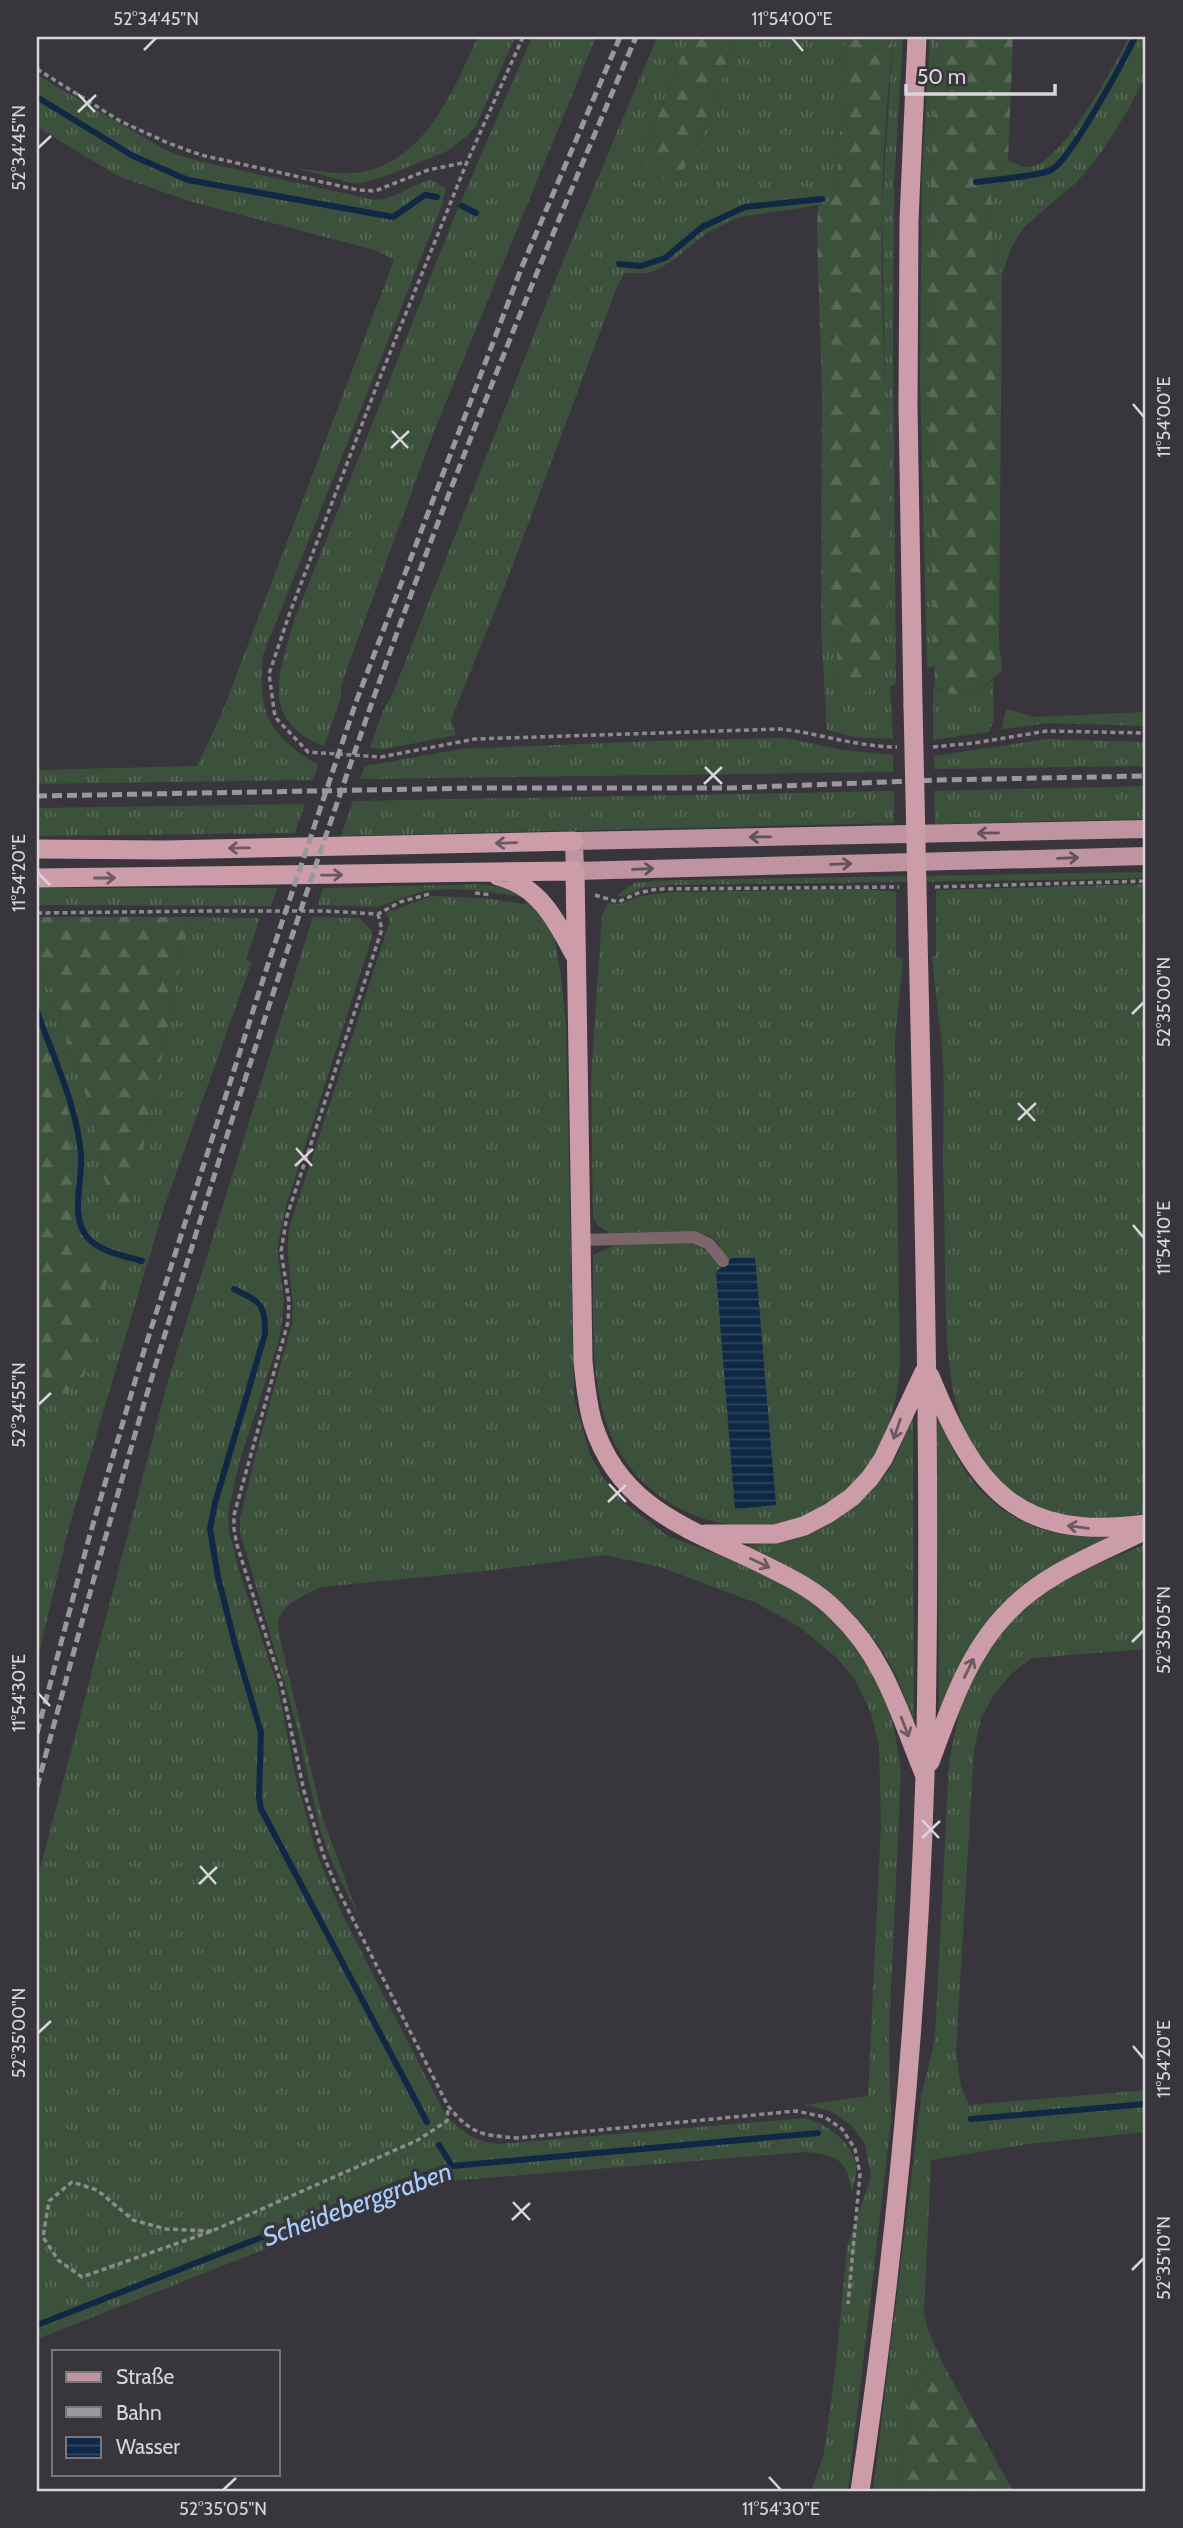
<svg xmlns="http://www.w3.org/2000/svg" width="1183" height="2528" font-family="Cabin,sans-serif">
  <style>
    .grass { fill: url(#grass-tufts) }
    .forest { fill: url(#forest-firs) }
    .water { fill: url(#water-rules) }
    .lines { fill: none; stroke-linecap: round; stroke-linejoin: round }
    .stream { stroke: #0e2846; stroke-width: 6 }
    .path { stroke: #8d8b90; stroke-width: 3.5; stroke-dasharray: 5 3.5; stroke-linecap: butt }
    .service { stroke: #7c666c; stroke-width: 12 }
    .primary { stroke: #bf939f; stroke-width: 18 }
    .trunk { stroke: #cc9ca9; stroke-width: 19 }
    .rail { stroke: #9a989d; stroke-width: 5; stroke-dasharray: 10 5; stroke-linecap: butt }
    .trunk-bridge { stroke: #cc9ca9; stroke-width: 19 }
    .oneway { stroke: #60525a }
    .oneway2 { stroke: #6c5a62 }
    .ticks { fill: none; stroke: #d8d6da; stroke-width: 2.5 }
    .labels { text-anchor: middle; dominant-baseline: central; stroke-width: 7; stroke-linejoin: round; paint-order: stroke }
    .water-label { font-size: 26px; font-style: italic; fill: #a9cdfb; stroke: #38363c }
    .neatline { fill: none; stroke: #d8d6da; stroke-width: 2.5 }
    .ticks-label { font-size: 18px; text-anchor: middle; fill: #d8d6da }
  </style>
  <defs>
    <pattern id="grass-tufts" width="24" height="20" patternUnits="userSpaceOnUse" patternTransform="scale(1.75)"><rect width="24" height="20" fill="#3c513b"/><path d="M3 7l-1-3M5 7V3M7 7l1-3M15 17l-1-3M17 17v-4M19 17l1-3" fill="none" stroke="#576957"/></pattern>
    <pattern id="forest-firs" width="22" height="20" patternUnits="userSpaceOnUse" patternTransform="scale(1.75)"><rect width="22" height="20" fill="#3c513b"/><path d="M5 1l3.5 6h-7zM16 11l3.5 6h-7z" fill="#576957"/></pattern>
    <pattern id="water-rules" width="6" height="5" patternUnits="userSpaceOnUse" patternTransform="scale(1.75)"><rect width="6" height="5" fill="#0e2846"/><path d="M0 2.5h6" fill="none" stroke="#304660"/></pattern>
  </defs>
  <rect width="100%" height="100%" fill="#38363c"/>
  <path class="grass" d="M478 37H515L476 126 467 136 447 151 383 177 356 184 295 168C314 170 335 175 354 173 424 166 452 92 478 37Z
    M532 37H596L433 434 341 685V698L324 746C258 721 279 671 295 618L454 218Z
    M657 37H689L642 155 695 157 736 37H845L837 187 827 204 739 217 708 232 671 262 649 273H625L618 284 506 583 451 720 456 735 385 749 370 748 383 711 393 693 561 266Z
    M893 37H903L894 186 893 351 896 684 890 686 893 739 853 737 827 730 821 631 836 634 839 688 887 505 882 206Z
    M930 37H939L931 171 929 378 935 666 927 668 920 381 922 174Z
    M1129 37H1146V76L1125 115 1102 151 1078 181 1024 227 1011 248 1002 275 993 262 991 198 1008 160C1017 164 1024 169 1034 166 1065 157 1114 67 1129 37Z
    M37 75 160 147 175 154 202 162 375 200C395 200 411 184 431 180L446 188 442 205 263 655C257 712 268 735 318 765L313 780 37 784V770L197 766 222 713 394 260 378 251 189 201 118 176 37 127Z
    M993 680 994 719 989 732 933 740V687L953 694 976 693Z
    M1006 709 1034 717 1146 712V726L1048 723 1002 729Z
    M785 738 843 750 893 755V772L360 779 365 766 460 749 679 740Z
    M1048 739 1146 742V766L934 769V756Z
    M1146 786V819L935 824 934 791Z
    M894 791V823L341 836 353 801Z
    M305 804 295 833 37 836V808Z
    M1146 872V878L1116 879 673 885 642 888 622 897 617 895 634 883 673 880Z
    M483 884 509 889 523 897 482 891 449 889 423 891 377 907 318 905 323 888Z
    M1146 884V1512C1111 1523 1072 1522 1037 1506 947 1465 947 1366 945 1280 945 1241 944 1202 943 1163 943 1125 945 1085 942 1046 939 1017 935 987 932 957L936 955V890Z
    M37 888H277L271 906 37 905Z
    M867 889 896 892V957L903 958 895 1041 900 1365C897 1399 891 1431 872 1461 807 1561 657 1541 611 1435 588 1380 594 1313 593 1255L615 1245 691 1241 715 1257 720 1253V1246L712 1237 694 1231 610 1233 598 1226 593 1217 591 1078 602 915 608 903 620 904 641 896 672 892Z
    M431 896 483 898 524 904 531 900 554 935 561 976 566 1028 574 1397 590 1455 603 1477 624 1503 668 1536 745 1565 800 1592 835 1621 867 1661 887 1703 894 1728 901 1772 889 2033 891 2122 848 2491H811L824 2453 836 2363 847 2247 871 2177 865 2144 852 2126 831 2111 804 2105 868 2096 881 1824 879 1746 871 1713 855 1680 837 1658 798 1626 754 1602 660 1567 605 1555 495 1570 321 1587C307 1594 281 1604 278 1622 278 1627 280 1634 280 1639L323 1819 359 1917 331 1860 320 1829 295 1719 240 1532V1518L259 1442 292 1324C296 1291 283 1258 290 1225L388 927 390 921 386 913Z
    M190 917 260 918 246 960 252 962 164 1207 69 1527 37 1661V1385L66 1394 104 1257 93 1251 79 1229 68 1111 37 1023V962L46 975 94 1120 103 1175 111 1203H132Z
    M313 917 359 918 372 930V937L286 1206 277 1249 284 1300 282 1322 278 1343 239 1463 228 1514 229 1530 239 1571 277 1684 295 1774 316 1852 344 1918 445 2114C461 2132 474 2141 498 2144L806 2118C828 2125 855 2143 856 2169 857 2176 853 2186 852 2192 847 2159 837 2155 805 2152L462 2180 438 2184 372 2207 37 2339V1881L167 1384Z
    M913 1408 914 1722H912C892 1635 828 1578 747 1548L748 1545C807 1541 865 1513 895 1459 903 1443 908 1425 913 1408Z
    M937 1412H940C960 1495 1025 1544 1111 1536 1082 1553 1048 1568 1021 1588 981 1617 958 1663 942 1709H939Z
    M1146 1544V1649L1032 1658 1012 1673 994 1695 981 1718 974 1751 956 2051 961 2087 969 2105 1146 2090V2132L1029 2144 931 2160 924 2312 928 2330 942 2362 922 2370 914 2382 897 2491H873L921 2098 935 2038 949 1762 961 1703 983 1656 1006 1626 1029 1605 1054 1586 1081 1571Z"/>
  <path class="forest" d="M689 37H736L695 157 679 174 667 180 653 176 642 156Z
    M845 37H893C888 93 883 150 882 207 879 364 898 524 881 681L860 695 848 696 839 688 836 635 821 631 822 395 817 230 818 206 827 204 837 187Z
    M939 37H1013L1008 160 991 198 993 262 1002 275 999 641 1002 671 976 693 953 694 935 687 929 378 931 171Z
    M37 917H190L132 1204 111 1203 103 1175 94 1120 46 975 37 962Z
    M37 1023 68 1111 79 1229 93 1251 104 1257 110 1271 84 1376 66 1394 37 1385Z
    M942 2362 1013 2491H897L914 2382 922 2370Z"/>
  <path class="water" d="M732 1258H755L776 1505 735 1509 716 1272Z"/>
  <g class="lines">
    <path class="stream" d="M37 97 133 156 188 180 393 217 425 195 437 197
      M976 182C991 180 1040 176 1051 170 1070 161 1124 60 1135 37
      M462 206 476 213
      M619 264 641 266 665 258 702 227 745 207 822 199
      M37 1011C53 1057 77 1105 81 1155 83 1181 69 1217 88 1238 100 1252 125 1256 142 1261
      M234 1289C260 1302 266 1304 265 1334L215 1503 210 1529 218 1577 236 1648 261 1732 259 1797 261 1809 427 2122
      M971 2119 1146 2104
      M439 2145 452 2166
      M37 2325 401 2183 452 2166 818 2133"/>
    <path class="path" d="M523 37 467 162 379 380 289 615 269 674 275 717 308 752 381 757 475 739 780 729C819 733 857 747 897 747
      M37 69 120 121 168 143 201 155 358 190 375 191 428 170 467 162
      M933 747 974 743 1047 731 1146 733
      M935 887 1146 881
      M475 893 492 895
      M595 895 618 902 638 893 657 889 899 887
      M37 913 208 911H324L378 914 400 902 429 894
      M378 914 382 929 287 1216 281 1251 289 1302 288 1322 234 1515V1529L237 1545 281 1683 304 1791 323 1854 336 1886 448 2106C472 2135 482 2135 517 2138L796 2111 825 2117 842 2129 855 2149 860 2174 848 2304
      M212 2231 166 2229 133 2220 97 2190 72 2182 49 2201 43 2237 58 2260 82 2277 212 2231 418 2140 447 2121 448 2108"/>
    <path class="service" d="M581 1240 694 1237 709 1244 723 1261"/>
    <path class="primary" d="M1146 829 574 841 575 871 1146 856"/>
    <path class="trunk" d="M913 705 908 407 909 220 917 37
      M37 849 166 850 574 841
      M498 876C539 886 556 920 574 954
      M37 878 575 871 583 1361C585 1382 587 1404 593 1424 619 1507 687 1528 758 1562 788 1577 815 1589 838 1613 886 1659 900 1716 925 1776
      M930 1376C975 1487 1016 1542 1145 1524
      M705 1534H775L804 1526 829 1513 852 1497 870 1478 883 1459 924 1372
      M930 1762C949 1711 967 1655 1005 1615 1042 1574 1097 1554 1146 1530
      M860 2491C895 2254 918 2014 925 1774 932 1494 924 1214 918 935"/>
    <path class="rail" d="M37 796 477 788H729L939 780 1146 776
      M37 1733 89 1538 143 1354 270 958 356 702 521 269 620 37
      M37 1787C76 1643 115 1499 158 1357 224 1140 294 925 369 711 449 483 541 259 636 37"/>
    <path class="trunk-bridge" d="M913 705 918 935"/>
  </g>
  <defs><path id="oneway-shaft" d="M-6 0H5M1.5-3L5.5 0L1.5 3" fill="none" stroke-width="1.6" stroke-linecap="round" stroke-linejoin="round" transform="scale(1.75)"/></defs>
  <g class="oneway">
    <use href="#oneway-shaft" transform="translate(988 833) rotate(179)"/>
    <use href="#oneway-shaft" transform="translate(760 837) rotate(179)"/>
    <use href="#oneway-shaft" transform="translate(1068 858) rotate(-2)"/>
    <use href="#oneway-shaft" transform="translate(841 864) rotate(-2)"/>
    <use href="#oneway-shaft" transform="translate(643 869) rotate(-2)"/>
  </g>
  <g class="oneway2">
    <use href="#oneway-shaft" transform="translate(506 843) rotate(178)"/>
    <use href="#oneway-shaft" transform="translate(239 848) rotate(179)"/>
    <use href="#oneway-shaft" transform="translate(332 875) rotate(-1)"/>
    <use href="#oneway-shaft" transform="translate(105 878)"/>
    <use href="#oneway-shaft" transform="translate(897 1429) rotate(109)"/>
    <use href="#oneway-shaft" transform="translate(1078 1527) rotate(-172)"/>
    <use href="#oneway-shaft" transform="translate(760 1563) rotate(25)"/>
    <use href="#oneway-shaft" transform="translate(969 1668) rotate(-64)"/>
    <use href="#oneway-shaft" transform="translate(905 1727) rotate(69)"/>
  </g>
  <path class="ticks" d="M792 38 803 51M144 50 156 38M78 94 95 112M78 112 96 95M38 148 51 136M1133 404 1144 417M392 431 408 448M391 448 409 431M705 767 722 784M704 784 722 767M38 873 50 885M1132 1014 1144 1002M1018 1103 1035 1121M1018 1120 1036 1103M296 1148 312 1166M295 1166 313 1149M1133 1225 1144 1238M38 1405 51 1393M609 1484 626 1502M608 1502 626 1485M1132 1642 1144 1630M38 1693 50 1706M922 1820 939 1838M922 1838 940 1821M200 1866 216 1884M199 1884 217 1867M38 2033 51 2021M1133 2046 1144 2059M513 2202 530 2220M512 2220 530 2203M1132 2270 1144 2258M769 2477 781 2490M223 2490 236 2478"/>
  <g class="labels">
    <g class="water-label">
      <text transform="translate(357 2204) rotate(-20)">Scheideberggraben</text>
    </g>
  </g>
  <rect width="1183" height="2528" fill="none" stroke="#38363c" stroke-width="77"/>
  <rect x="52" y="2350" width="228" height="126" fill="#38363c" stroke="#78767b" stroke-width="2"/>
  <rect x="66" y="2372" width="35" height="10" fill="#bf939f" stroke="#78767b" stroke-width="2"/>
  <text x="116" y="2384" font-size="21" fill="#d8d6da">Straße</text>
  <rect x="66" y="2407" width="35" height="10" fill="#9a989d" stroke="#78767b" stroke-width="2"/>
  <text x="116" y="2420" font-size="21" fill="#d8d6da">Bahn</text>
  <rect x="66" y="2437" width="35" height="21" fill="url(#water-rules)" stroke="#78767b" stroke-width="2"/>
  <text x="116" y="2454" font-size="21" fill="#d8d6da">Wasser</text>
  <path d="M906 84v10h149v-10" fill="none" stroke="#d8d6da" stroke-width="3.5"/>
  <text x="917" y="84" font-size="21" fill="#d8d6da" stroke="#38363c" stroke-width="5" paint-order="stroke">50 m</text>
  <rect x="38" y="38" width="1106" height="2452" class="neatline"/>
  <g class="ticks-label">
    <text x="156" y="25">52°34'45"N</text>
    <text x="792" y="25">11°54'00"E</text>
    <text transform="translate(19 148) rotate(-90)" y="6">52°34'45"N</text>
    <text transform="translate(1164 417) rotate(-90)" y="6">11°54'00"E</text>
    <text transform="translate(19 873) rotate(-90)" y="6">11°54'20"E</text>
    <text transform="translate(1164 1002) rotate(-90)" y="6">52°35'00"N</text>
    <text transform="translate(1164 1238) rotate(-90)" y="6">11°54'10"E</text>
    <text transform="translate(19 1405) rotate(-90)" y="6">52°34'55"N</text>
    <text transform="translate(1164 1630) rotate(-90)" y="6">52°35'05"N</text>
    <text transform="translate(19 1693) rotate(-90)" y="6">11°54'30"E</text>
    <text transform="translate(19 2033) rotate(-90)" y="6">52°35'00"N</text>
    <text transform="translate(1164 2059) rotate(-90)" y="6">11°54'20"E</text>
    <text transform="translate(1164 2258) rotate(-90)" y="6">52°35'10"N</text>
    <text x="223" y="2515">52°35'05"N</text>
    <text x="781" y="2515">11°54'30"E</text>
  </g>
</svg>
